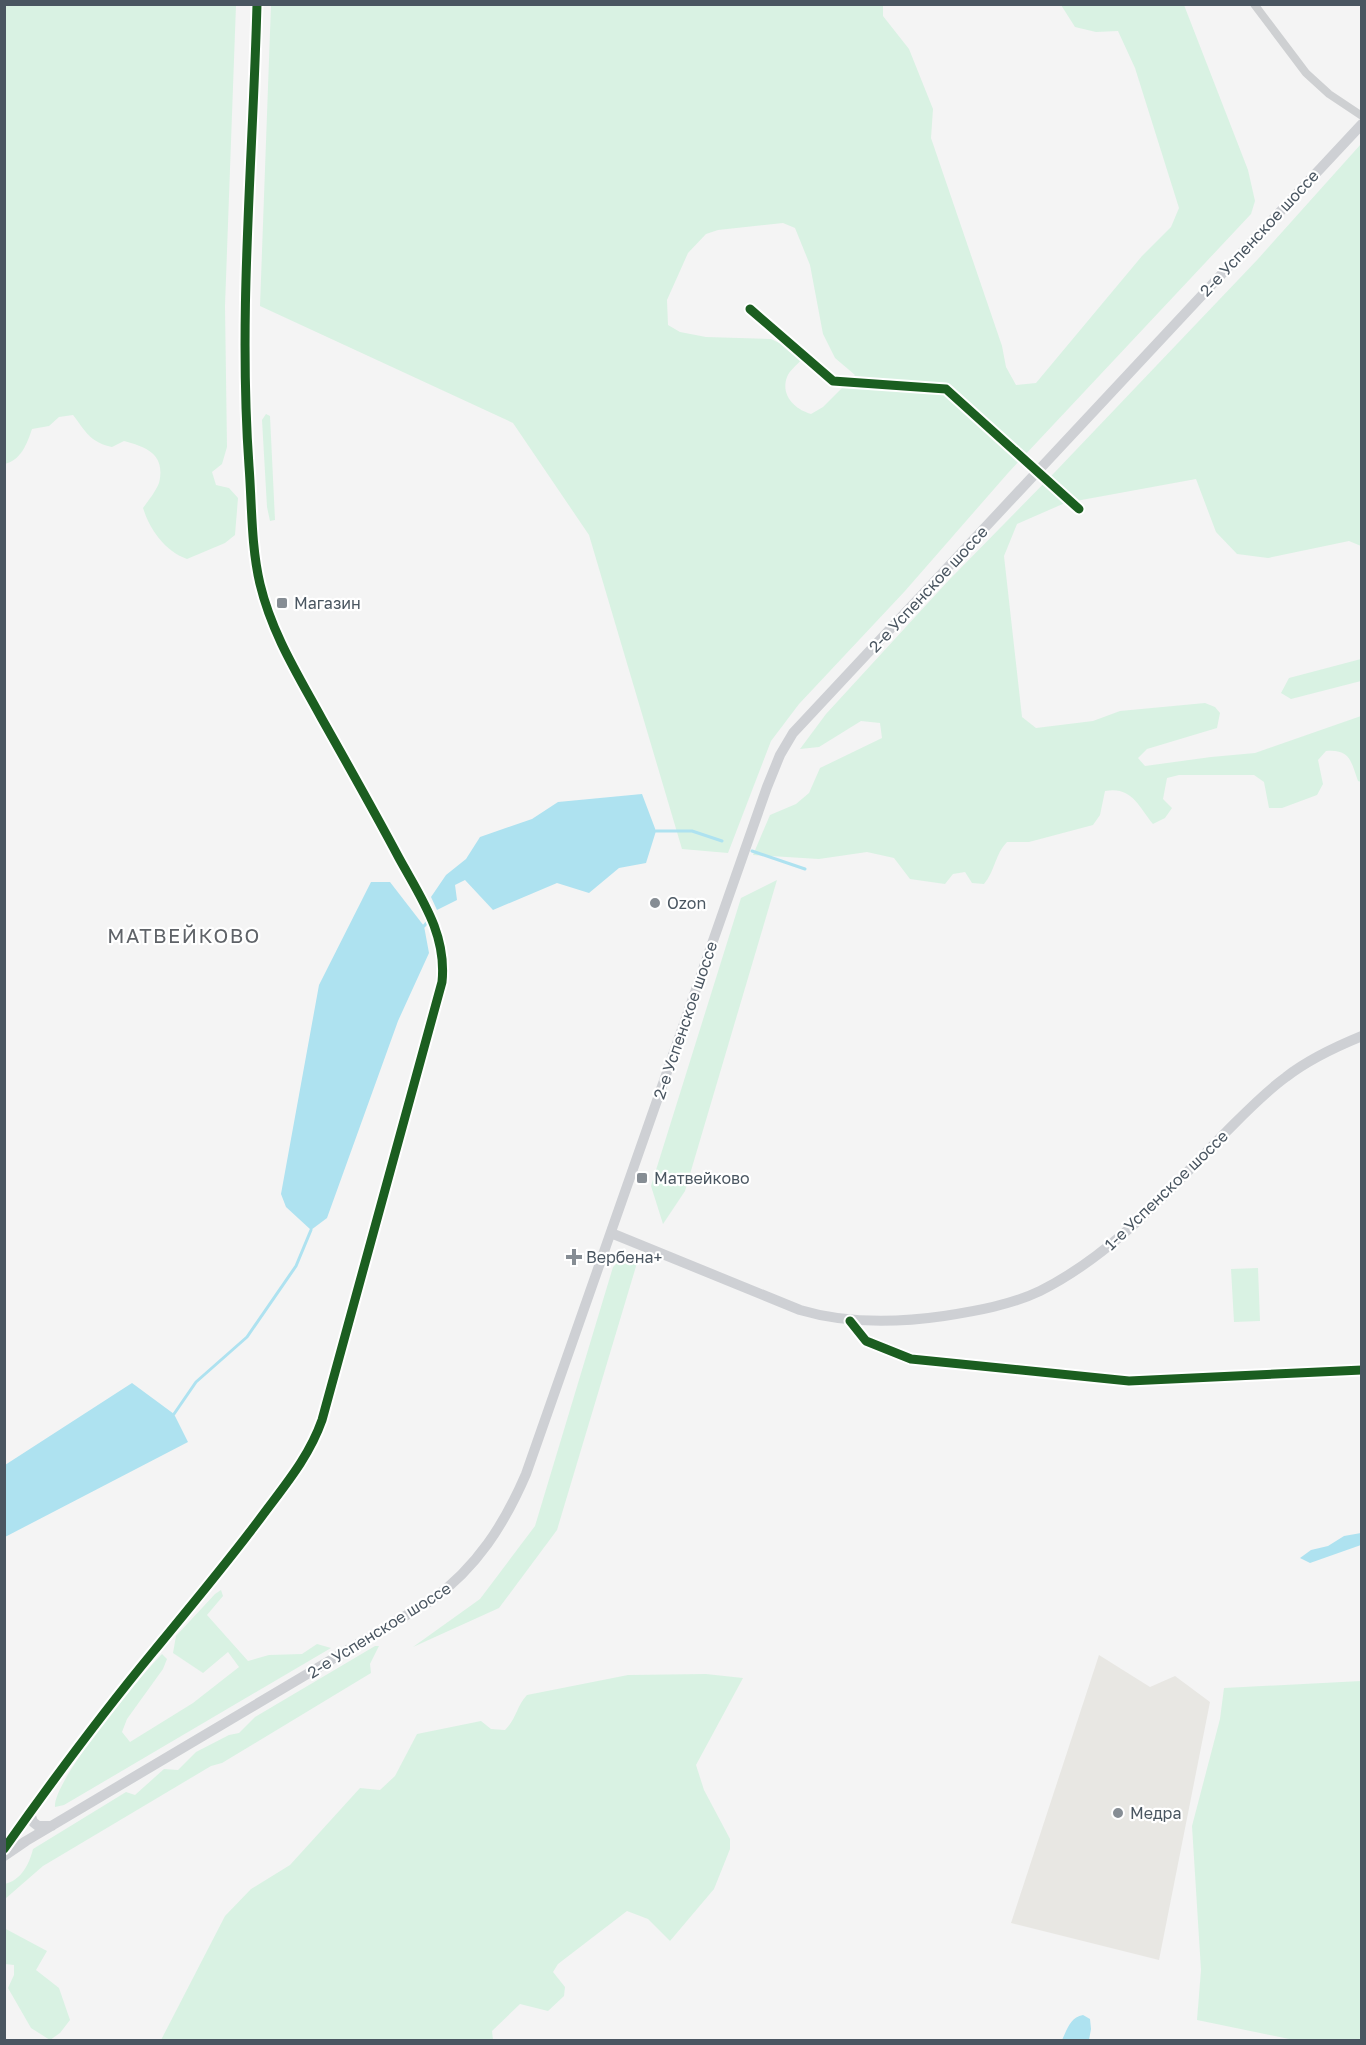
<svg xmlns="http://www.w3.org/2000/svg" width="1366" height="2045" font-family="'Golos Text',sans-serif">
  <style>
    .commercial { fill: #e8e7e3 }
    .green { fill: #d9f2e3; fill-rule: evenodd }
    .water { fill: #aee2f0 }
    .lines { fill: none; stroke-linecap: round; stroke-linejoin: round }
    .stream { stroke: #aee2f0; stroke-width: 3 }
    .street { stroke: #ced0d2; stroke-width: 8 }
    .secondary { stroke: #ced0d4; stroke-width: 10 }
    .cycleway-casing { stroke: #fff; stroke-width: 13 }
    .cycleway { stroke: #1b5e20; stroke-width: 9 }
    .poi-dot { fill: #868d94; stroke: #fff; stroke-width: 2 }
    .labels { text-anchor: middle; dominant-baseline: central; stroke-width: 4.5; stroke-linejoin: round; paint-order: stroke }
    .street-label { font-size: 16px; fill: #4a5661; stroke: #fff }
    .poi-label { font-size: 16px; fill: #4a5661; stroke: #fff; text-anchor: start }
    .quarter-label { font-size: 20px; letter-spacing: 1.5px; fill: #5f6368; stroke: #fff }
  </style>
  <rect width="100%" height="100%" fill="#f4f4f4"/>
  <path class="commercial" d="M1099 1655 1150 1687 1175 1676 1210 1702 1159 1960 1011 1923Z"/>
  <path class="green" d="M4 5H236L225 306 227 447 222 464 212 472 216 485 229 488 238 498 235 535 225 543 187 559C165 551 150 530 143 508 148 501 156 491 159 483 166 454 146 447 124 441L112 447C90 442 86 432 73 415L59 417 49 426 32 429C27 444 21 460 5 464Z
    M271 5H883V16L909 49 933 109 931 138 1002 346 1006 367 1016 385 1036 383 1142 256 1171 227 1179 208 1135 68 1118 31 1096 32 1075 27 1061 5H1184L1248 170 1255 201 1251 214 1008 473 905 591 799 704 771 741 728 853 682 849 589 535 513 423 260 306ZM783 223 795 228 810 265 823 334 835 358 855 375 823 407 811 414C796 410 780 396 787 377 789 371 798 364 803 358L794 350 771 339 706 337 680 332 668 325 667 300 688 253 706 234 718 230Z
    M1361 144V546L1349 541 1268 558 1237 554 1216 532 1196 479 1065 503 1017 524 1004 556 1022 717 1036 728 1093 721 1120 711 1205 703 1215 707 1220 713 1217 728 1147 749 1138 758 1145 766 1211 757 1255 753 1361 716V782L1358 781C1351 761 1350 749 1326 751L1318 760 1323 784 1317 795 1282 808H1269L1264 782 1254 775H1179L1167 778 1163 799 1172 808 1165 818 1153 824C1138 805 1131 786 1105 791L1100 815 1093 825 1029 842H1007C995 854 995 871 984 884L972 883 965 872 953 874 945 884 910 879 894 858 867 852 819 859 753 855 770 815 796 804 809 793 820 768 882 738 880 723 861 721 819 747 800 749 826 714 949 580 1055 472 1258 259Z
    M266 414 270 416 275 520 270 521 267 507 262 420Z
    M1361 659V681L1291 699 1281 693 1289 678Z
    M777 880 685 1191 663 1224 651 1186 741 898Z
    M630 1255 637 1263 557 1530 499 1608 413 1647 480 1599 535 1526 613 1267 622 1258Z
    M1258 1268 1260 1321 1234 1322 1231 1269Z
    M221 1590 223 1596 207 1615 248 1661 269 1655 302 1654 317 1644 331 1648 64 1805 55 1807C52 1782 141 1675 162 1654L167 1659 163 1669 127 1719 122 1732 130 1742 193 1703 239 1667 228 1652 203 1673 173 1653 176 1636 215 1594Z
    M375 1646H379L370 1664 371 1673 222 1763 211 1766 43 1866 5 1899V1884C21 1880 29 1865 33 1849L126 1792 135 1795 164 1769 178 1770 196 1752 229 1735 239 1733 255 1717Z
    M706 1674 743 1678 696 1765 704 1790 730 1839V1849L714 1889 670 1941 648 1919 627 1911 558 1964 553 1972 565 1987 564 1996 548 2011 520 2004 492 2031 493 2040H161L225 1916 251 1889 290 1865 360 1788 380 1790 395 1776 417 1734 481 1721 491 1729 505 1730C517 1718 516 1707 527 1695L628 1675Z
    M1361 1681V2040H1294L1197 2020 1201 1970 1192 1826 1220 1719 1224 1688Z
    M4 1928 47 1951 36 1970 59 1988 70 2020 60 2033 50 2040 31 2028 8 1988 14 1975V1965L5 1964Z"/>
  <path class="water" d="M642 794 656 831 646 863 619 868 589 893 557 883 493 910 465 880 455 885 457 900 437 910 431 897 446 875 466 859 480 837 532 819 558 802Z
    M371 882H390L424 926 429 953 398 1021 327 1218 311 1230 286 1207 281 1194 319 985Z
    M132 1383 174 1414 188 1442 5 1537V1465Z
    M1361 1533V1545L1310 1563 1300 1558 1311 1550 1328 1546 1344 1536Z
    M1083 2015 1090 2019 1091 2029 1089 2040H1062C1067 2030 1070 2017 1083 2015Z"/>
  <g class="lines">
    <path class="stream" d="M656 831H692L722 841
      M752 851 805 869
      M424 926 429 920
      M174 1414 196 1382 247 1337 296 1266 311 1230"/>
    <path class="street" d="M1254 4 1306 73 1329 94 1362 116
      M750 309 833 381 946 389 1079 509
      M850 1321 866 1341 911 1359 1129 1381 1362 1370"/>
    <path class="secondary" d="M611 1233 800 1310C847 1324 896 1323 944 1316 976 1311 1011 1305 1040 1291 1114 1254 1169 1190 1226 1132 1245 1113 1264 1093 1286 1077 1309 1059 1335 1047 1362 1036
      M30 1813 33 1822 38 1826H52
      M4 1849C52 1781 101 1715 153 1652 190 1607 227 1563 262 1516 285 1485 309 1457 322 1420L442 982C447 934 421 898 399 858 374 811 348 765 322 719 298 675 272 634 260 584 251 546 252 505 249 466 238 312 253 159 257 4
      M4 1856 26 1841 432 1600C477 1567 504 1525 526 1474L767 787 780 755 793 733 1362 124"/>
    <defs>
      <path id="cycleway" d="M750 309 833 381 946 389 1079 509
        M850 1321 866 1341 911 1359 1129 1381 1362 1370
        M4 1849C52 1781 101 1715 153 1652 190 1607 227 1563 262 1516 285 1485 309 1457 322 1420L442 982C447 934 421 898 399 858 374 811 348 765 322 719 298 675 272 634 260 584 251 546 252 505 249 466 238 312 253 159 257 4"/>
    </defs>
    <use href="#cycleway" class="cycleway-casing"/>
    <use href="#cycleway" class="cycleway"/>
  </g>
  <g class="poi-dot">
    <rect x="276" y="597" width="12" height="12" rx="3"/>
    <circle cx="655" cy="903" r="6"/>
    <rect x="636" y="1172" width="12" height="12" rx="3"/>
    <path d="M571 1248h6v6h6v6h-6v6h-6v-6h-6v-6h6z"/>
    <circle cx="1118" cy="1813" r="6"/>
  </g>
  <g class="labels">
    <g class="street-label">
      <text transform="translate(1259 233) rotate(-47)">2-е Успенское шоссе</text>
      <text transform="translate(928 589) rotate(-47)">2-е Успенское шоссе</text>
      <text transform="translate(685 1020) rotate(-71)">2-е Успенское шоссе</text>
      <text transform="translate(1166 1190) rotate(-44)">1-е Успенское шоссе</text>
      <text transform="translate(379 1630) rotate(-32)">2-е Успенское шоссе</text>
    </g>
    <g class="poi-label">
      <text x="294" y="603">Магазин</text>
      <text x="667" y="903">Ozon</text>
      <text x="654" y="1178">Матвейково</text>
      <text x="586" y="1257">Вербена+</text>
      <text x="1130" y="1813">Медра</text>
    </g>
    <g class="quarter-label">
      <text x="184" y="935">МАТВЕЙКОВО</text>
    </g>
  </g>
  <rect width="1366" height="2045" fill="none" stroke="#4a5661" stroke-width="12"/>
</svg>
